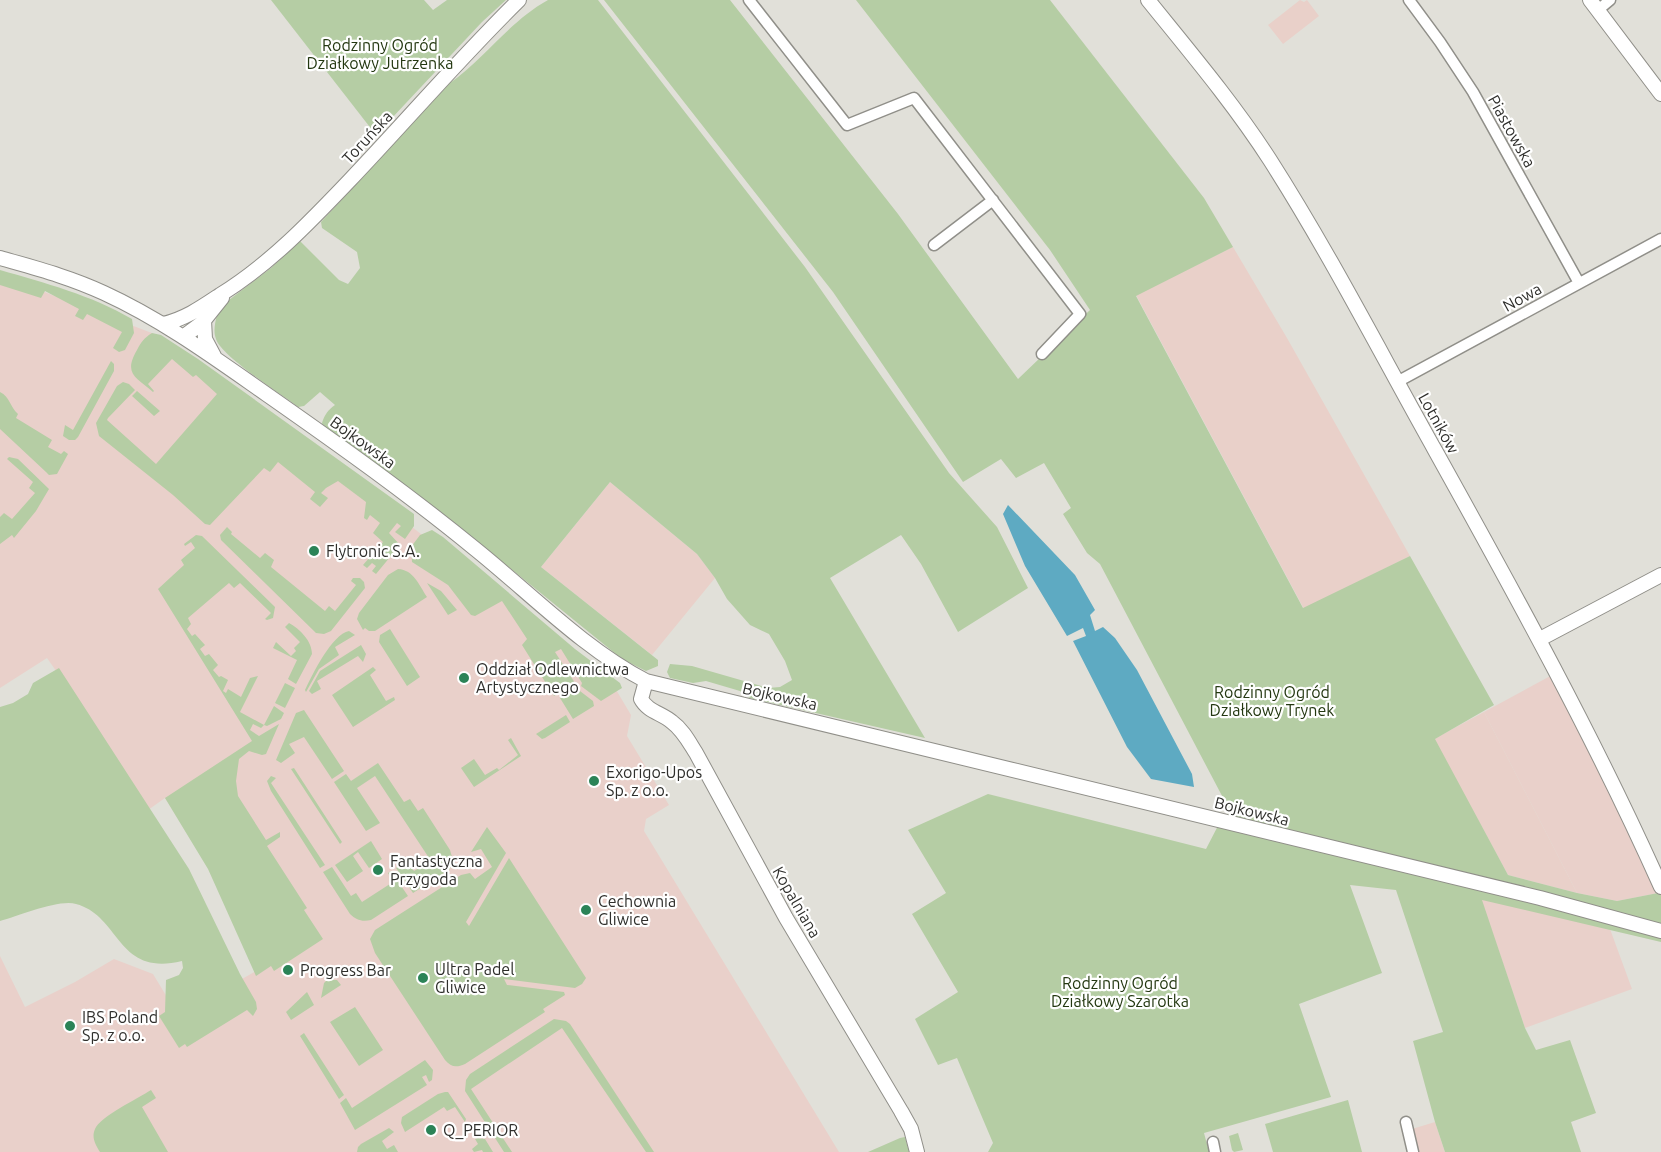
<svg xmlns="http://www.w3.org/2000/svg" width="1661" height="1152" font-family="Ubuntu,sans-serif">
  <style>
    .commercial { fill: #e9d0ca }
    .industrial { fill: #e9d0c9 }
    .green { fill: #b5cda4 }
    .water { fill: #5eaac2 }
    .lines { fill: none; stroke-linecap: round; stroke-linejoin: round }
    .street-casing { stroke: #908f89; stroke-width: 13 }
    .secondary-casing { stroke: #908f89; stroke-width: 16 }
    .street { stroke: #fff; stroke-width: 10 }
    .secondary { stroke: #fff; stroke-width: 14 }
    .poi-dot { fill: #2b8357; stroke: #fff; stroke-width: 2 }
    .labels { text-anchor: middle; dominant-baseline: central; stroke-width: 4.5; stroke-linejoin: round; paint-order: stroke }
    .park-label { font-size: 16px; fill: #233710; stroke: #fff }
    .street-label { font-size: 16px; fill: #2f2f2c; stroke: #fff }
    .poi-label { font-size: 16px; fill: #2f2f2c; stroke: #fff; text-anchor: start }
  </style>
  <rect width="100%" height="100%" fill="#e1e0d9"/>
  <path class="commercial" d="M0 275 157 335 397 515 615 688 631 715 627 736 669 805 646 819 644 831 839 1152H0V956L25 1007 75 982 114 959 153 974 193 1040 242 979 309 941 185 828 165 798 148 810 87 715 47 658 0 688Z
    M1554 674 1658 893 1617 901 1577 893 1484 712Z
    M1481 899 1610 929 1632 989 1525 1028Z"/>
  <path class="industrial" d="M1300 0 1304 2 1307 0 1319 16 1283 44 1268 25Z
    M1233 247 1287 338 1410 556 1304 609 1136 295Z
    M610 482 697 554 715 578 652 655 541 567Z
    M1484 712 1577 893 1508 875 1434 739Z
    M1435 1122 1445 1152H1419L1412 1129Z"/>
  <path class="green" d="M271 0H424L433 10 447 0H506L482 22 376 135Z
    M548 0H598L805 267 949 473 997 527 1028 588 958 632 921 564 901 535 830 578 925 738 750 698 740 691 706 681 693 683 670 678 667 672 670 664 692 666 768 688 780 687 792 680 785 661 769 634 750 625 727 599 715 578 697 554 610 482 541 567 658 660V666L646 671 622 659 448 518 323 426 322 423C325 414 328 410 335 405L320 392 304 406 298 407C281 394 221 356 216 339 213 331 215 323 217 315L215 314 221 306 271 268 300 241 339 280 348 284 360 268 357 252 322 228 321 222 450 83C485 58 510 21 548 0Z
    M604 0H730L898 214 1018 379 1090 310 1050 250 856 0H1050L1204 198 1233 247 1136 296 1303 608 1410 556 1494 705 1435 739 1508 875 1577 893 1617 901 1658 893 1661 891V942L1482 900 1525 1028 1536 1050 1570 1040 1596 1113 1571 1122 1581 1152H1445L1435 1122 1413 1041 1443 1032 1396 890 1350 885 1382 973 1299 1004 1331 1097 1204 1133 1209 1152H988L993 1143 957 1058 938 1065 915 1019 958 992 912 914 946 893 908 830 988 794 1206 849 1221 820 1230 811 1100 564 1087 553 1063 514 1071 508 1044 463 1016 478 1001 459 963 482 833 292Z
    M0 270C45 283 91 295 132 319L134 333 125 350 119 352 113 348 122 332 87 314 83 320 75 316 79 309 45 291 41 298 0 285Z
    M152 333 161 335 198 359 414 514V526L405 539 395 532 401 526 397 523 389 533 400 545 376 574 372 571 376 566 372 563 367 568 363 565 383 542 373 533 380 523 370 515 367 520 364 518 366 502 338 481 326 488 321 493 328 498 320 507 310 499 315 492 278 462 270 472 264 468 210 525 205 524 173 495 99 436 96 423 117 386 123 382 129 384 135 390 108 418 107 420 156 464 217 394 196 375 193 377 172 359 148 384 154 391 153 392C136 377 123 374 137 350 141 342 144 338 152 333Z
    M111 361 114 364V371L78 437 75 440H69L63 436 65 425 73 430Z
    M137 391 160 411 154 416 132 396Z
    M0 392C10 397 10 407 18 414L16 418 52 440 48 447 61 454 64 451 68 454 57 474 49 475 46 472 0 429Z
    M9 457 18 459 49 489 36 511 14 538 12 535 0 544V517L4 513 12 519 35 493 29 488 33 482 7 459Z
    M227 527 232 532 231 534 260 558 265 553 274 560 271 567 325 611 329 606 335 611 356 585 351 581 353 578H360L364 582 365 588 331 631 324 634 316 633 221 540 220 535Z
    M432 530 443 537 575 649 620 683 622 688 601 701 581 686 582 683 561 649 555 652 575 683 554 696 522 645 527 639 502 601 475 616 471 615 448 585 412 562 411 547 420 535Z
    M196 535 202 536 275 607 273 618 267 620 265 619 271 613 240 583 234 588 229 583 188 618 191 624 187 629 192 636 195 634 205 645 200 649 205 656 209 654 218 665 213 670 219 677 221 676 228 680 223 691 226 693 228 689 241 697 250 678 258 676 240 712 264 725 274 706 284 713 281 719 267 726 264 725 261 728 253 724 250 730 259 736 279 724 266 754 262 755 249 751 239 759 236 781 238 796 266 840 280 832V837L267 846 307 908 304 910 323 939 274 971 271 966 256 976 208 869 165 798 252 741 158 589 184 565 181 560 195 548 191 542 185 546 184 544Z
    M398 569C414 570 419 585 427 597L375 631H369L365 628 363 630 357 619 359 613 388 575Z
    M427 583 441 591 457 610 448 615Z
    M289 623C300 629 312 641 312 654L296 684 288 679 297 660 273 648 276 642 291 656 296 651 294 648 300 642 285 627Z
    M390 629 420 677 407 686 379 642 380 635Z
    M349 631 355 635 335 647 339 655 319 669 306 692 305 690C312 675 332 634 349 631Z
    M361 645 366 654 363 662 358 656 317 681 321 689 312 694 309 691 320 671Z
    M373 667 376 670 370 675 386 701 394 697 395 700 353 727 332 695Z
    M59 668 189 869 240 974 256 1002 257 1009 253 1016 247 1010 187 1047 185 1044 179 1048 159 1016 165 1012 166 980 179 975 183 968 182 961C116 977 121 916 76 904 59 899 19 916 0 921V707L13 703 28 694 33 683Z
    M285 683 295 688 285 708 275 703Z
    M576 688 593 701 594 706 573 719 560 698Z
    M304 710 344 771 332 779 304 737 289 744 295 753 281 763 276 760 296 713Z
    M566 715 570 722 545 738 542 739 536 734Z
    M511 738 521 756 474 787 461 768 474 759 485 775 497 768 499 770 518 755 508 740Z
    M378 763 404 802 410 799 418 811 423 808 450 850 452 857 450 869 413 893 396 868 407 861 414 871 431 861 375 776 357 788 380 823 366 831 334 782 346 774 351 781Z
    M294 768 342 842 340 844 291 769Z
    M271 776 276 778 271 783 325 865 320 868 271 791 267 781Z
    M487 827 506 853 466 922 469 926 509 858 586 978 582 984 575 988 504 979 507 985 564 992 565 995 543 1009 545 1012 465 1064C456 1068 451 1067 445 1060L375 953 370 939 375 930 461 875 470 873 475 879 492 867 481 849 471 852Z
    M371 841 382 859 369 868 358 852 353 856 363 871 347 882 335 865Z
    M332 867 351 896 356 893 362 902 393 882 388 873 391 871 408 896 371 920C362 922 356 920 350 914L323 872Z
    M331 976 334 980H337L341 985 321 998 324 983Z
    M307 992 314 1005 291 1020 286 1012Z
    M355 1007 383 1050 359 1066 330 1022Z
    M554 1019 566 1021 570 1024 654 1152H646L562 1028 471 1089 512 1152H504L465 1091 466 1080 470 1074Z
    M304 1033 344 1095 339 1099 300 1036Z
    M425 1060 433 1070 432 1080 429 1082 426 1075 422 1077 427 1085 355 1130 340 1103 346 1098 352 1108Z
    M151 1090 156 1098 142 1107 168 1152H100C96 1145 91 1138 95 1129 99 1117 139 1098 151 1090Z
    M445 1092H448L466 1119 465 1122 455 1107 447 1111 444 1107 405 1132 401 1123 402 1117 438 1094Z
    M1348 1100 1362 1152H1273L1265 1124Z
    M389 1128 394 1132 382 1141 387 1149 394 1145 398 1152H357L358 1147 361 1144Z
    M1238 1133 1243 1150 1234 1152 1232 1150 1229 1136Z
    M905 1137 909 1152H868L900 1138Z
    M478 1138 485 1139 493 1152H483L482 1150 474 1152 472 1149 478 1144 475 1139Z"/>
  <path class="water" d="M1008 505 1075 575 1095 610 1090 615 1095 631 1103 627 1115 638 1137 670 1192 774 1194 787 1151 779 1127 747 1073 641 1086 636 1083 628 1067 636 1025 566 1003 514Z"/>
  <g class="lines">
    <defs>
      <path id="street" d="M749 0 847 125 914 98 1080 314 1042 354
        M1409 0 1440 42 1473 92 1579 283
        M1598 10 1610 0
        M934 245 993 200
        M1397 382 1661 239
        M1406 1122 1413 1152
        M1213 1142 1215 1152"/>
      <path id="secondary" d="M1148 0C1190 52 1234 104 1270 160 1330 254 1381 354 1436 452 1515 594 1594 737 1661 887
        M1590 0 1661 94
        M0 258C35 268 70 277 104 293 163 320 216 359 269 396 339 445 408 494 474 548 529 592 584 649 646 681L1540 898 1661 931
        M204 320 205 339 214 356
        M163 324C185 319 202 307 220 295 270 264 310 222 350 180 407 120 460 58 519 0
        M183 337 202 323 222 298
        M1540 639 1661 575
        M646 681 641 699C648 712 662 713 672 722 683 730 689 742 696 753L786 918 901 1111 911 1129 917 1152"/>
    </defs>
    <use href="#street" class="street-casing"/>
    <use href="#secondary" class="secondary-casing"/>
    <use href="#street" class="street"/>
    <use href="#secondary" class="secondary"/>
  </g>
  <g class="poi-dot">
    <circle cx="314" cy="551" r="6"/>
    <circle cx="464" cy="678" r="6"/>
    <circle cx="594" cy="781" r="6"/>
    <circle cx="378" cy="870" r="6"/>
    <circle cx="586" cy="910" r="6"/>
    <circle cx="288" cy="970" r="6"/>
    <circle cx="423" cy="978" r="6"/>
    <circle cx="70" cy="1026" r="6"/>
    <circle cx="431" cy="1130" r="6"/>
  </g>
  <g class="labels">
    <g class="park-label">
      <text x="380" y="45">Rodzinny Ogród<tspan x="380" dy="18">Działkowy Jutrzenka</tspan></text>
      <text x="1272" y="692">Rodzinny Ogród<tspan x="1272" dy="18">Działkowy Trynek</tspan></text>
      <text x="1120" y="983">Rodzinny Ogród<tspan x="1120" dy="18">Działkowy Szarotka</tspan></text>
    </g>
    <g class="street-label">
      <text transform="translate(1512 131) rotate(61)">Piastowska</text>
      <text transform="translate(367 137) rotate(-47)">Toruńska</text>
      <text transform="translate(1522 297) rotate(-29)">Nowa</text>
      <text transform="translate(1439 423) rotate(61)">Lotników</text>
      <text transform="translate(363 442) rotate(36)">Bojkowska</text>
      <text transform="translate(780 696) rotate(13)">Bojkowska</text>
      <text transform="translate(1252 811) rotate(14)">Bojkowska</text>
      <text transform="translate(797 902) rotate(60)">Kopalniana</text>
    </g>
    <g class="poi-label">
      <text x="326" y="551">Flytronic S.A.</text>
      <text x="476" y="669">Oddział Odlewnictwa<tspan x="476" dy="18">Artystycznego</tspan></text>
      <text x="606" y="772">Exorigo-Upos<tspan x="606" dy="18">Sp. z o.o.</tspan></text>
      <text x="390" y="861">Fantastyczna<tspan x="390" dy="18">Przygoda</tspan></text>
      <text x="598" y="901">Cechownia<tspan x="598" dy="18">Gliwice</tspan></text>
      <text x="435" y="969">Ultra Padel<tspan x="435" dy="18">Gliwice</tspan></text>
      <text x="300" y="970">Progress Bar</text>
      <text x="82" y="1017">IBS Poland<tspan x="82" dy="18">Sp. z o.o.</tspan></text>
      <text x="443" y="1130">Q_PERIOR</text>
    </g>
  </g>
</svg>
